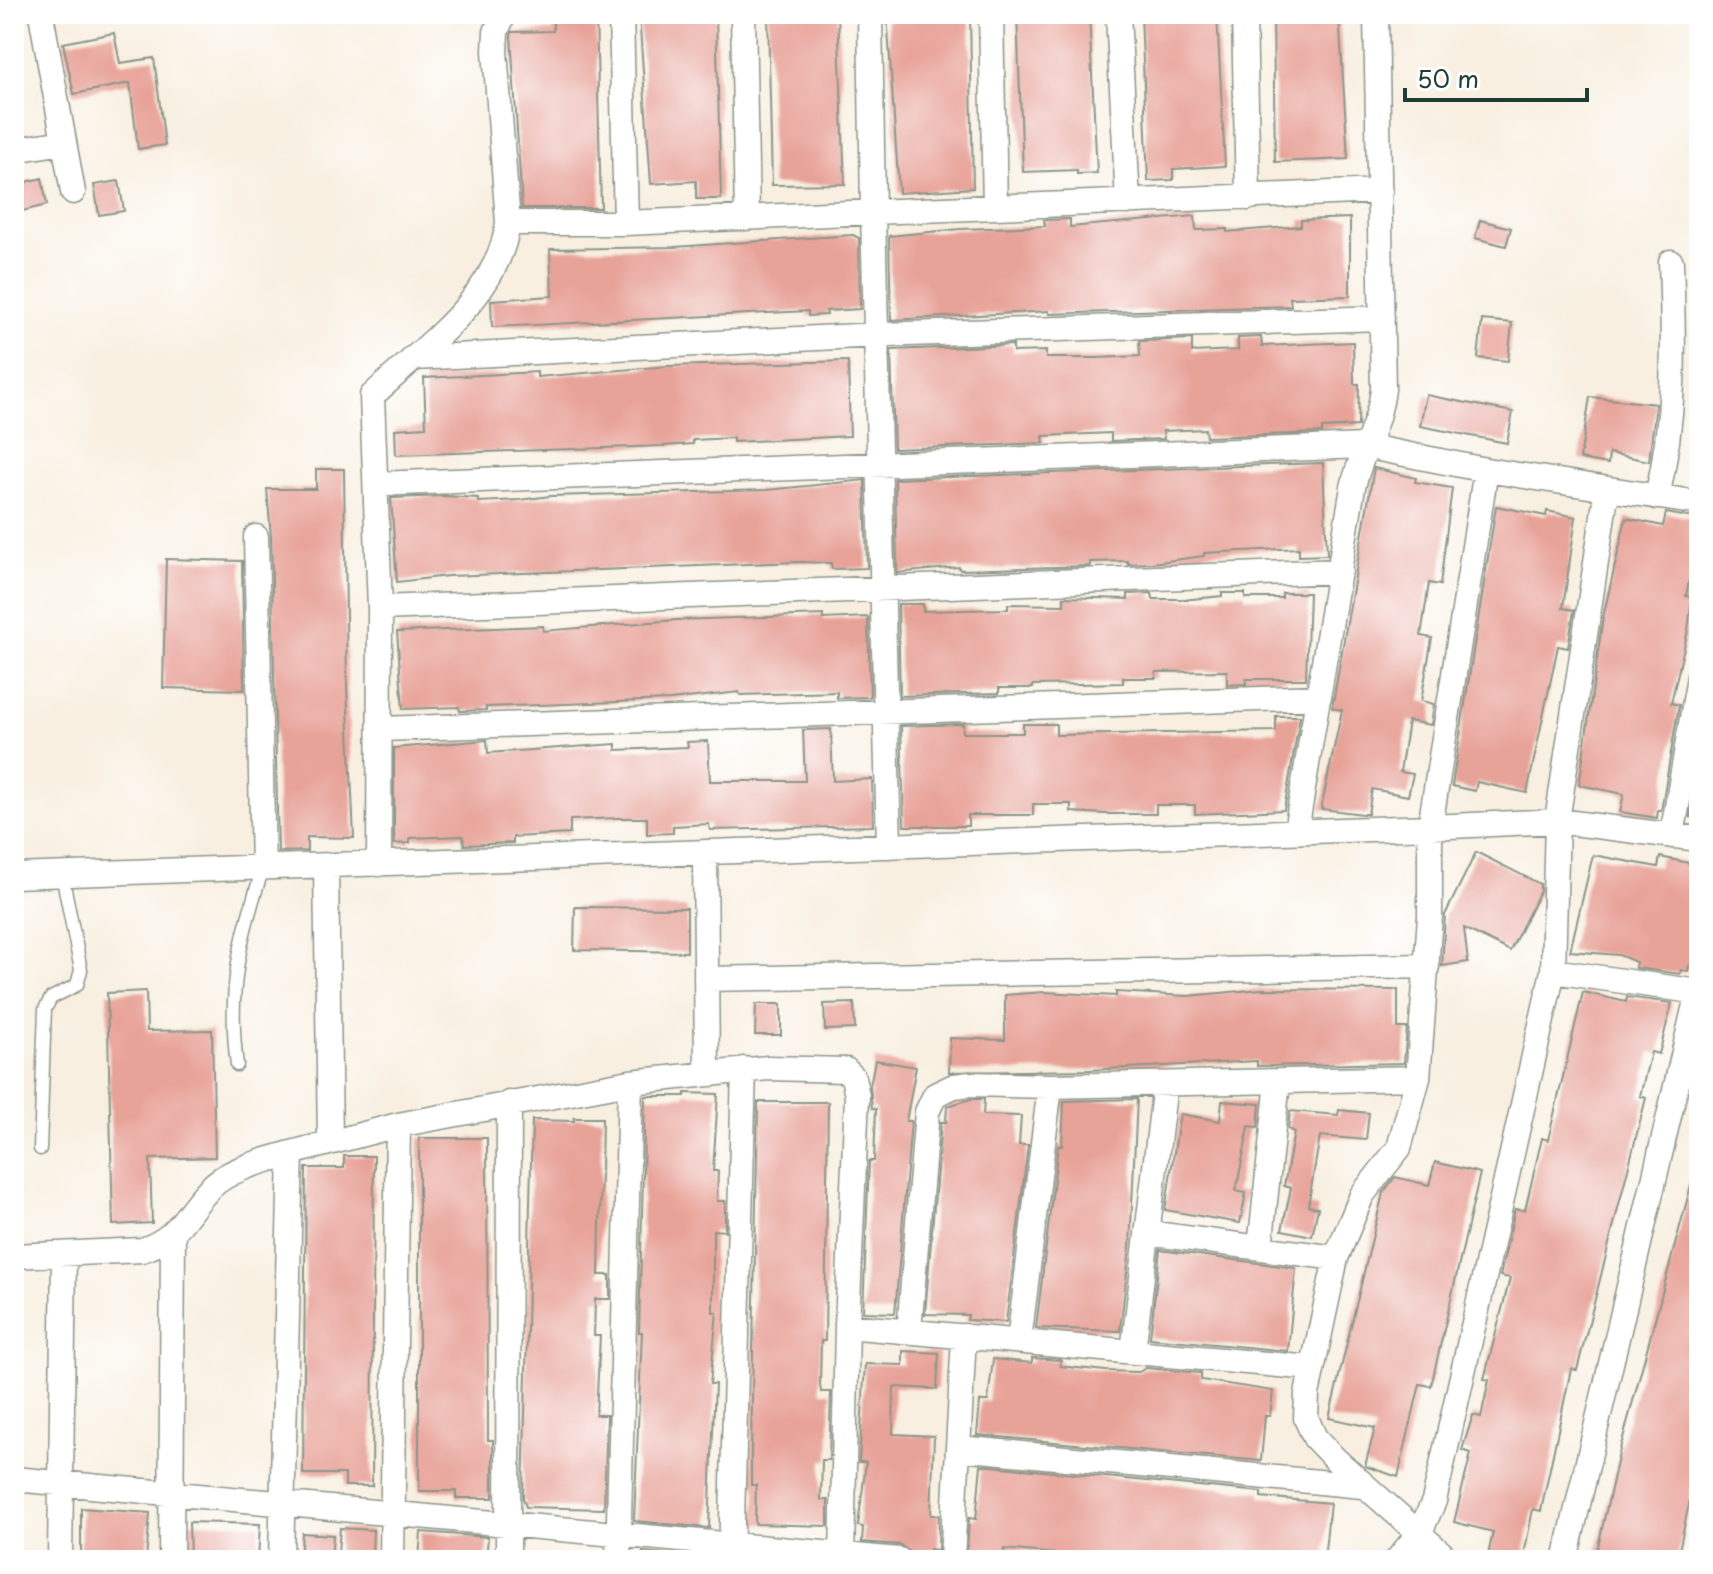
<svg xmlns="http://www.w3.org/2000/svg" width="1713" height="1574" font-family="'Playpen Sans',sans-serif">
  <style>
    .building { fill: #e8a399 }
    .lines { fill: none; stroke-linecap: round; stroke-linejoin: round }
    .lane-casing { stroke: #8c968a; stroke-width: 15 }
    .street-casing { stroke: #8c968a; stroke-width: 27 }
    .lane { stroke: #fff; stroke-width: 12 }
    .street { stroke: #fff; stroke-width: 24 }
  </style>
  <rect width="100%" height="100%" fill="#fff"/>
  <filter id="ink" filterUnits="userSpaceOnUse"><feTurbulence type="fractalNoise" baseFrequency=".0125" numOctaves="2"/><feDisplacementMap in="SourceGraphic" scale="16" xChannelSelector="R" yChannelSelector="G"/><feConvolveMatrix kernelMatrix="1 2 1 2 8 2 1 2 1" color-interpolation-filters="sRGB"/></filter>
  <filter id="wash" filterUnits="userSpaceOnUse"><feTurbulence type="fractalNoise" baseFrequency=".006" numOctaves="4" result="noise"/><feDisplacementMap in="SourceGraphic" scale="32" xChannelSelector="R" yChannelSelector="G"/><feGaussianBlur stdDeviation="1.8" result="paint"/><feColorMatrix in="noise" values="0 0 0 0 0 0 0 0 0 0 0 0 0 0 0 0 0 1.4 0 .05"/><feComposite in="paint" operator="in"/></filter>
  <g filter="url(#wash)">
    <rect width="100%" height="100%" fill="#f8efe0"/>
    <g id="blocks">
      <path class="building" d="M553 14H596L601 208H522L511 36 512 32 553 31Z
        M639 14H716L721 199H696V181L651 184Z
        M768 14H838L845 184 772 185Z
        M887 14H970L973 188 899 193Z
        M1017 14H1089L1097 173 1077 174V170L1023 172Z
        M1141 14H1217L1225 166 1173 169V180L1148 181Z
        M1273 14H1339L1348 159 1275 162Z
        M114 33 120 63 154 58 165 145 138 149 130 83 74 94 63 43Z
        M42 178 47 205 14 213V185Z
        M119 181 124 211 99 215 94 185Z
        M1195 216 1196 230 1227 229V232L1301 226V220L1350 218V296L1290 298 1291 306 1049 314V311L891 320 889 236 960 229 1045 226 1044 220 1070 219V227Z
        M1480 220 1511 228 1506 246 1475 238Z
        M853 235 859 238 860 309 826 311 827 315 808 316V311L492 327 491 300 552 296 550 249 674 247Z
        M1482 320 1512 323 1508 361 1478 358Z
        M1261 337 1262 346 1353 342 1354 384H1359L1358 426 1322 428V433L1206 437 1205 429 1163 431 1164 439 1111 441V433L1043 436 1044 443 894 449 891 350 1013 345V352L1046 351V358H1097L1140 356 1139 341 1192 339V352L1238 350V338Z
        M848 361 850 436 733 442V438L693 440V444L663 446 396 455 395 429 426 427 424 378 537 372V377L669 366Z
        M1426 395 1513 412 1507 443 1420 426Z
        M1590 397 1656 404 1649 461 1609 453 1608 464 1580 459Z
        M1323 463 1327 555 1299 556V548L1204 553V556L1152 563 1128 564V561L1090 562V566L960 570 959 567 897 573 895 479Z
        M1374 468 1416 478 1415 482 1452 488 1440 585 1429 583 1421 636 1432 638 1421 701 1434 704 1431 725 1408 721 1400 772 1413 774 1408 796 1372 789 1368 814H1363L1321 809 1342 710 1332 708Z
        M316 469H344L347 687 354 838 307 837V851L278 852 271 537 267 489H316Z
        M865 480 867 568 832 569 831 563 800 562 448 576 397 582 391 498 445 496 478 498V502L519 500 551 496 767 490Z
        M1496 506 1546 516 1547 511 1576 517 1563 608 1574 610 1568 648 1558 646 1527 793 1477 782 1475 791 1452 786Z
        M1666 513 1699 519V526L1686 596 1692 597 1688 630 1671 703 1679 705 1661 811 1658 810 1657 818 1620 812 1624 794 1579 785 1603 617 1626 518 1663 526Z
        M166 559 242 561 244 690 163 688Z
        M1152 593 1153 599H1192L1222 596V593H1245V598H1282V593H1309L1306 679H1246V684L1227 685V671L1156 672V678H1123V683L1033 685V688H999V693L900 696 898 604H923V611L1008 609V604L1064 605V597L1128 599V594Z
        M823 615V619L868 617 870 697 837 698V692L740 695 739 692 670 700 486 707V710L460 711 459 707 403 709 397 632 543 626V631L676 620Z
        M1276 716H1300L1284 810 1195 814V805H1156V814H1106L1071 812V804H1033V815H968V826H904L901 726 963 724V733H1023V724H1056V735L1276 731Z
        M831 729 833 781 872 779 873 826 710 830 709 824 673 826V833L647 834V818H618L570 820V834L513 837V843L464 845 463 836 410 838V843L394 844V748L487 740 488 753 616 744V750L688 747 687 742 708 741 710 781H805L803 730Z
        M1699 767V819L1690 817Z
        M1476 852 1540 884V891L1510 951 1464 928 1468 962 1442 966 1445 915Z
        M1593 855 1658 867 1660 857 1699 865V968L1689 966 1688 971 1681 970 1680 974 1635 968 1636 962 1619 955 1570 951Z
        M575 907 687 908V952L574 950Z
        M1262 989 1398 990V1028H1407L1404 1063 1257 1066V1061L1089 1070 949 1072 950 1038 1005 1040V995L1045 992 1116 996V992L1188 996Z
        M146 991 147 1031 212 1030 215 1157 150 1159 152 1223 113 1225 107 993Z
        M1583 992 1626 1002 1627 997 1672 1003 1659 1054 1651 1052 1640 1096 1646 1098 1577 1370 1571 1369 1541 1511 1533 1509 1523 1560H1487L1493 1532 1454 1522 1471 1453 1462 1450 1473 1415 1481 1417 1489 1380 1484 1379 1510 1278 1500 1276 1515 1209 1525 1210 1542 1138 1548 1140Z
        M854 1003 855 1029 825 1030 824 1004Z
        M756 1004H781V1035H755Z
        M875 1060 916 1067 906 1121H911L895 1313 863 1312 869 1161H874L876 1109 872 1108 870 1086Z
        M685 1093 718 1094 713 1171H718L717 1201H725V1231L713 1230V1312H717L710 1384H715L709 1528 634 1521 642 1332H639L645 1096H685Z
        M971 1099H984L983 1115 1021 1116 1019 1145H1028L1006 1322 967 1320 968 1315 925 1314 941 1122H946L947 1106Z
        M1137 1099 1130 1247 1120 1331 1036 1328 1058 1146H1062L1064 1101Z
        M1222 1101 1260 1104 1258 1127 1249 1126 1236 1191 1246 1193 1240 1223 1165 1210 1180 1114 1220 1121Z
        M758 1102H828L825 1341H821L820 1385 821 1392H831L829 1460H822L821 1500H828V1526L755 1524 756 1485H751V1450Z
        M1339 1110 1369 1113 1366 1140 1320 1136 1308 1206 1318 1208 1312 1236 1282 1230 1291 1188 1284 1186 1294 1132 1288 1129 1290 1111 1338 1115Z
        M574 1118H602L599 1275H610V1299H595L594 1336H600L596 1415H607L604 1509 526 1507 523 1498 532 1120 574 1121Z
        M419 1138H487L488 1440H493V1498H456V1491H419Z
        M344 1156H374L372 1486H345V1474H303L306 1168H344Z
        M1435 1162 1480 1173 1431 1386 1420 1384 1398 1477 1365 1466 1375 1428 1329 1418 1383 1193 1395 1177 1429 1185Z
        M1693 1178H1699V1457L1677 1560H1595L1619 1453Z
        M1160 1250 1296 1268 1288 1351 1150 1338Z
        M903 1351 939 1353 937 1389 894 1387 893 1434 934 1436 931 1515H939L938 1550 930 1549 929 1556 913 1555 900 1545 862 1542 863 1527 858 1526 866 1462H859L865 1364 903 1365Z
        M1032 1358 1061 1360 1060 1366 1106 1371 1139 1372 1146 1368 1201 1373V1380L1273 1391 1270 1416H1265L1261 1461 977 1435 980 1401H988L993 1359 1032 1363Z
        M981 1465 1261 1492V1497L1330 1503 1324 1560H1120L1004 1549 1003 1556 967 1552 969 1518 976 1519Z
        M81 1508 150 1513 146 1560H81Z
        M189 1522 260 1524 258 1560H190Z
        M340 1528 373 1530 372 1554 338 1552Z
        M421 1532 488 1537 486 1560H419Z
        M302 1533 333 1535 331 1560H300Z
        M643 1552 709 1558V1560H642Z"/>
    </g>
  </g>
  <g filter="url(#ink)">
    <use href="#blocks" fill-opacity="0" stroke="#8c968a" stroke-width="2"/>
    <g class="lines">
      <defs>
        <path id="lane" d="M237 1065C227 989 240 939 263 868
          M40 1149 45 1009 51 998 77 985 81 970 62 874"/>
        <path id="street" d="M41 14 73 192
          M621 14 626 223
          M743 14 747 218
          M991 14 995 207
          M1118 14 1128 202
          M1244 14 1248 198
          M14 150 64 142
          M508 223H626L873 212 870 14
          M413 358 878 335 1382 318
          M376 484 1364 446 1486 470 1699 503
          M1657 497C1676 415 1674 345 1671 262
          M256 537 263 868
          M380 608 1340 571
          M381 729 1319 697
          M1296 831 1353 487C1361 452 1379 425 1383 389L1376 14
          M1672 836 1699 677
          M889 846 873 212 1380 191
          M705 852 707 1072
          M379 864 380 608 372 396C423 347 498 298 508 223L495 51 496 32 504 14
          M326 866 330 1140
          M14 876 1430 827 1557 821 1699 839
          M1553 971 1699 992
          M706 979 1427 966
          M1147 1233 1336 1258
          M1260 1247 1278 1082
          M14 1256 142 1250C180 1238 184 1214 210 1188 230 1168 265 1161 291 1153
          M847 1326 1312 1368
          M909 1331 927 1112 935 1095 954 1086 970 1084 1050 1086 1418 1078
          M1019 1341 1050 1086
          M1133 1352 1165 1084
          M959 1448 1362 1486
          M14 1479 899 1560
          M731 1559 744 1069
          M60 1560 64 1254
          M171 1560 173 1236
          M281 1560 291 1153 398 1125 630 1082 768 1068 846 1070 853 1077 857 1096 847 1326 842 1560
          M392 1560 398 1125
          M508 1560 509 1103
          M618 1560 630 1082
          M952 1560 964 1336
          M1397 1560 1420 1532 1434 1501 1553 971 1557 821 1607 489
          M1449 1560 1336 1460 1315 1438 1306 1418 1307 1394 1336 1258 1362 1195 1399 1148 1418 1078 1430 916V827L1486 470
          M1565 1560 1698 992"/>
      </defs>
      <use href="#lane" class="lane-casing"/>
      <use href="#street" class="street-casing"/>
      <use href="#lane" class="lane"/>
      <use href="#street" class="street"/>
    </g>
  </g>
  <rect width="1713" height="1574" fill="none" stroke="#fff" stroke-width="48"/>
  <path d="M1405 88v12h182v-12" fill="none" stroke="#1f3d34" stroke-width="4"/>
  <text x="1417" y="88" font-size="24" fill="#1f3d34" stroke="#ffffff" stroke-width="6" paint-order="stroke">50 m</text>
</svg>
